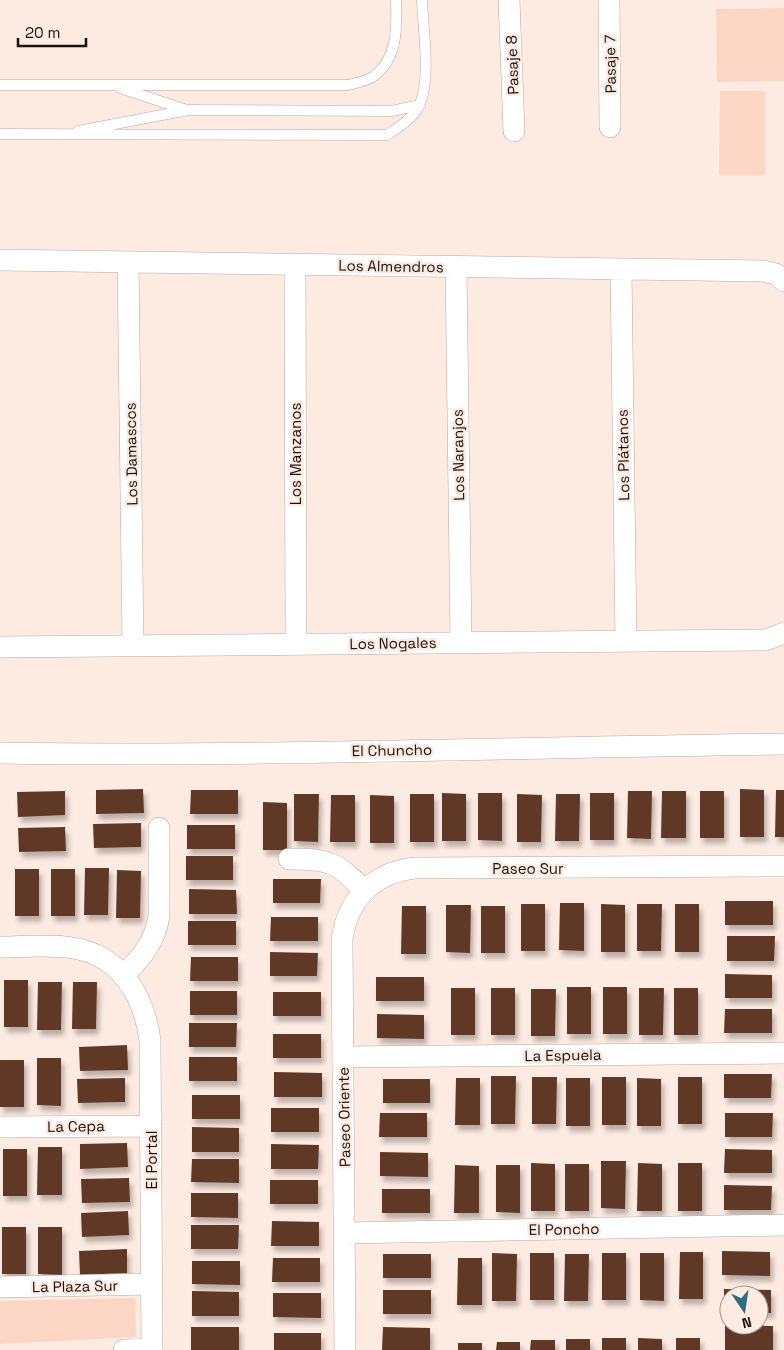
<svg xmlns="http://www.w3.org/2000/svg" width="784" height="1350" font-family="'Space Grotesk',sans-serif">
  <style>
    .green { fill: #fbd6c5 }
    .building { fill: #613926; filter: url(#shadow) }
    .lines { fill: none; stroke-linecap: round; stroke-linejoin: round }
    .lane-casing { stroke: #bca79d; stroke-width: 11 }
    .street-casing { stroke: #bca79d; stroke-width: 22 }
    .lane { stroke: #fff; stroke-width: 10 }
    .street { stroke: #fff; stroke-width: 21 }
    .labels { text-anchor: middle; dominant-baseline: central; stroke-width: 5; stroke-linejoin: round; paint-order: stroke }
    .street-label { font-size: 15px; fill: #19120e; stroke: #fdebe2 }
  </style>
  <defs>
    <filter id="shadow"><feDropShadow dx="3" dy="5.5" stdDeviation="2.5" flood-color="#0004"/></filter>
  </defs>
  <rect width="100%" height="100%" fill="#fdebe2"/>
  <path class="green" d="M784 8V81L717 82 716 9Z
    M720 91H765V175H719Z
    M135 1298 136 1337 0 1344V1301Z"/>
  <path class="building" d="M143 789 144 813 96 814V790Z
    M740 789 764 790V837H740Z
    M191 790H238V814H190Z
    M776 790H784V837H775Z
    M65 791V815L18 817 17 792Z
    M628 791H652L651 839 627 838Z
    M662 791H686V838H661Z
    M700 791H724V838H700Z
    M442 793 466 794V841H442Z
    M478 793H502V841L478 840Z
    M590 793H614V840H590Z
    M294 794H319L318 842 294 841Z
    M410 794H434V842H410Z
    M517 794 542 795 541 842H517Z
    M556 794H580L579 841H555Z
    M331 795H355V842H330Z
    M370 795 394 796V843H370Z
    M263 802 287 803V850H263Z
    M141 823V847L94 848 93 824Z
    M187 825H235V849H187Z
    M65 827 66 851 19 852 18 828Z
    M186 856H233V880H186Z
    M85 868H109L108 915H84Z
    M15 869H39V916H15Z
    M51 869H75V916H51Z
    M117 870 141 871 140 918H116Z
    M273 879H321L320 903H273Z
    M189 889 236 890 237 914H189Z
    M725 901H773V925H725Z
    M560 903H584V951L559 950Z
    M521 904H545V951H521Z
    M601 904 625 905V952H601Z
    M637 904H662L661 951H637Z
    M675 904H699V952H675Z
    M446 905H471L470 953 446 952Z
    M402 906H426V954H401Z
    M481 906H505V953H481Z
    M271 917H318V941H270Z
    M188 921H236V945H188Z
    M727 936H775L774 961H727Z
    M270 952 318 953 317 976H270Z
    M191 957H238V981H190Z
    M725 974 772 975V998H725Z
    M376 977H424V1001H376Z
    M4 980H28V1027H4Z
    M38 982H62L61 1030H37Z
    M73 982H97L96 1029H72Z
    M567 987H591V1034H567Z
    M603 987H627V1034H603Z
    M451 988H475V1035H451Z
    M491 988H515V1035H491Z
    M639 988H664L663 1035H639Z
    M674 988H698V1035H674Z
    M531 989H556L555 1036H531Z
    M190 991H237V1015H190Z
    M273 992H321V1016H273Z
    M725 1009H772V1033H724Z
    M377 1014 424 1015V1039L377 1038Z
    M189 1023H237L236 1047H189Z
    M273 1034H321V1058H273Z
    M127 1045 128 1070 80 1071 79 1047Z
    M189 1057H237V1081H189Z
    M37 1058H61V1106L37 1105Z
    M0 1060H24V1107H0Z
    M274 1072 322 1073V1097H274Z
    M724 1074H772L771 1098H724Z
    M491 1076H516L515 1124H491Z
    M532 1077H557L556 1124H532Z
    M602 1077H626V1125H602Z
    M678 1077H702V1124H678Z
    M125 1078V1102L78 1103 77 1079Z
    M456 1078H480V1125H455Z
    M566 1078H590V1126H566Z
    M637 1078 661 1079V1126H637Z
    M383 1079H430V1103H383Z
    M192 1095H240V1119H192Z
    M271 1108H319V1132H271Z
    M380 1113H427V1137H379Z
    M725 1113H773L772 1137H725Z
    M192 1127 239 1128V1152H192Z
    M127 1143 128 1167 80 1169V1144Z
    M271 1144 319 1145 318 1169H271Z
    M38 1147H62V1195H37Z
    M3 1149H27V1196H3Z
    M725 1149 772 1150V1173H724Z
    M380 1152 428 1153V1177L380 1176Z
    M192 1159H239V1183L191 1182Z
    M601 1161H626L625 1209 601 1208Z
    M531 1163 555 1164V1211H531Z
    M638 1163 662 1164V1211H637Z
    M678 1163H702V1211H678Z
    M565 1164H589V1211H565Z
    M455 1165 479 1166V1213H454Z
    M496 1165H520V1213L496 1212Z
    M129 1178 130 1202 82 1203 81 1179Z
    M270 1180H318V1204H270Z
    M724 1185 772 1186 771 1210H724Z
    M382 1189H430V1213H382Z
    M191 1193H238V1218L191 1217Z
    M128 1211 129 1235 82 1237 81 1213Z
    M272 1221 319 1222V1246H271Z
    M191 1225H239L238 1249H191Z
    M2 1227H26V1274H2Z
    M38 1227H62V1275L38 1274Z
    M127 1249V1273L80 1275 79 1251Z
    M722 1251 770 1252V1276L722 1275Z
    M680 1252H703V1299H679Z
    M492 1253 517 1254 516 1301H492Z
    M530 1253H554V1300H530Z
    M602 1253H626V1300H602Z
    M640 1253H664V1301L640 1300Z
    M383 1254H431V1278H383Z
    M565 1254H589L588 1301H564Z
    M273 1258H320V1282H272Z
    M458 1258H482V1305H457Z
    M192 1261H240V1285L192 1284Z
    M724 1289 771 1290V1313H759V1295H729V1313H724Z
    M383 1290H431V1314H383Z
    M192 1291 239 1292V1316H192Z
    M273 1293H321V1318L273 1317Z
    M725 1325 773 1326V1350H725Z
    M191 1327H239V1350H191Z
    M383 1327 430 1328V1350H382Z
    M274 1333H321V1350H274Z
    M602 1338H626V1350H602Z
    M638 1338 662 1339V1350H638Z
    M676 1338H700V1350H676Z
    M566 1339H590V1350H566Z
    M531 1340H555V1350H530Z
    M497 1342H520V1350H496Z
    M458 1343H482V1350H458Z"/>
  <g class="lines">
    <defs>
      <path id="lane" d="M0 85H348C356 83 368 81 374 76 398 58 397 27 396 0
        M120 88 187 110
        M78 131 188 110 392 111 420 105
        M0 134 387 135C399 127 414 118 420 104 431 77 423 29 422 0"/>
      <path id="street" d="M509 0 514 131
        M609 0 610 127
        M0 260 763 271 776 274 784 281
        M128 262 133 645
        M295 264 296 644
        M456 267 461 642
        M621 269 626 641
        M0 647 766 640 784 633
        M0 753C261 757 523 747 784 744
        M289 859C331 859 335 862 364 890
        M0 947C24 947 49 944 73 948 120 955 145 997 150 1041L152 1350
        M124 975C142 957 155 942 159 916V828
        M343 1057 784 1053
        M0 1127 151 1126
        M345 1233 784 1225
        M0 1287 151 1284
        M124 1350 152 1349
        M345 1350 342 939C348 898 375 872 416 868L784 866"/>
    </defs>
    <use href="#lane" class="lane-casing"/>
    <use href="#street" class="street-casing"/>
    <use href="#lane" class="lane"/>
    <use href="#street" class="street"/>
  </g>
  <g class="labels">
    <g class="street-label">
      <text transform="translate(610 64) rotate(-91)">Pasaje 7</text>
      <text transform="translate(512 65) rotate(-92)">Pasaje 8</text>
      <text transform="translate(391 266) rotate(1)">Los Almendros</text>
      <text transform="translate(131 454) rotate(-91)">Los Damascos</text>
      <text transform="translate(295 454) rotate(-90)">Los Manzanos</text>
      <text transform="translate(458 455) rotate(-91)">Los Naranjos</text>
      <text transform="translate(623 455) rotate(-91)">Los Plátanos</text>
      <text transform="translate(393 643) rotate(-1)">Los Nogales</text>
      <text transform="translate(392 750) rotate(-1)">El Chuncho</text>
      <text x="528" y="868">Paseo Sur</text>
      <text transform="translate(563 1055) rotate(-1)">La Espuela</text>
      <text transform="translate(344 1117) rotate(-91)">Paseo Oriente</text>
      <text transform="translate(76 1126) rotate(-1)">La Cepa</text>
      <text transform="translate(151 1160) rotate(-90)">El Portal</text>
      <text transform="translate(564 1229) rotate(-1)">El Poncho</text>
      <text transform="translate(75 1286) rotate(-1)">La Plaza Sur</text>
    </g>
  </g>
  <g transform="translate(744 1310) rotate(167)"><circle r="24" fill="#fdebe2" stroke="#a2948d"/>
  <path d="M0-4L9 19L0 12L-9 19Z" fill="#2f6b82"/>
  <text y="-8" font-size="14" font-weight="bold" text-anchor="middle" fill="#19120e">N</text>
  </g>
  <path d="M18 38v8h68v-8" fill="none" stroke="#19120e" stroke-width="2.5"/>
  <text x="25" y="38" font-size="15" fill="#19120e" stroke="#fdebe2" stroke-width="4" paint-order="stroke">20 m</text>
</svg>
